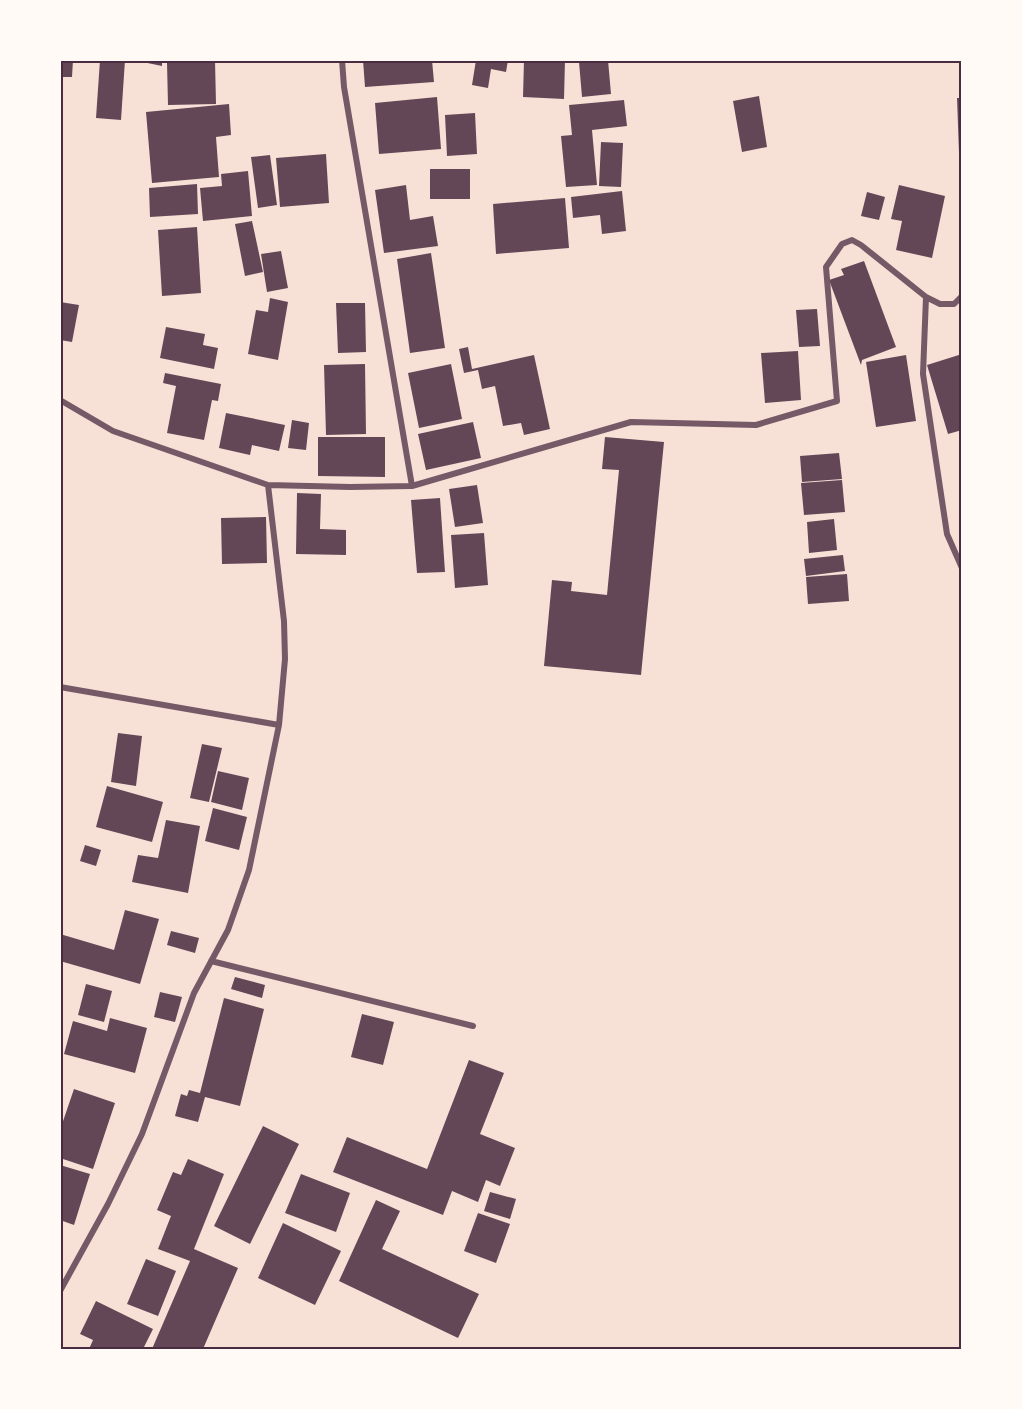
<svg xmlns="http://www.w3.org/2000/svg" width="1022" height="1409" font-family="'Work Sans',sans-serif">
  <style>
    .building { fill: #644757 }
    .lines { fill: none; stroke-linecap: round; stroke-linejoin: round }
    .minor { stroke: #755966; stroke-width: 6 }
    .neatline { fill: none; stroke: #4a2c40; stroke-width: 2 }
  </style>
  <rect width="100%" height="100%" fill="#f7e1d7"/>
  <path class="building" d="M60 60H73L72 77H60Z
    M100 60H125L121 120 96 118Z
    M133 60H162V66Z
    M186 60H215L216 104 168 105 167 63H186Z
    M363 60H432L434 82 365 87Z
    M476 60H508L506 72 491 69 488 88 472 85Z
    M524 60H565L564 99 523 97Z
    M608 60 611 94 582 97 579 62Z
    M759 96 767 147 742 152 733 101Z
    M437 97 441 149 379 154 375 103Z
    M957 98H962V180H960Z
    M624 100 627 126 592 130 597 185 566 187 561 136 572 135 569 105Z
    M229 104 231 135 216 137 219 177 152 183 146 112Z
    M475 113 477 154 447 156 445 115Z
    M601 142 623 143 621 187 599 186Z
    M326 154 329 203 280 207 276 158Z
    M270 155 277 205 258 208 251 157Z
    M430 169H470V199H430Z
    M248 171 252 216 203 221 200 188 222 186 221 174Z
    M197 184 198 214 150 217 149 188Z
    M406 185 410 220 433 216 438 246 384 253 375 190Z
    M899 185 945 196 932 258 896 250 902 221 891 219Z
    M622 191 626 231 602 234 600 215 573 218 571 197Z
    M867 192 885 197 879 220 861 216Z
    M565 198 569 248 496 254 493 204Z
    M252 221 263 272 245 276 235 224Z
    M197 227 201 293 162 296 158 230Z
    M281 251 288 288 267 292 261 254Z
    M431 253 445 348 410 353 397 259Z
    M864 261 896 347 862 360 861 365 829 280 844 275 841 269Z
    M270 298 288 302 278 360 248 354 256 310 268 312Z
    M60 302 79 305 72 342 60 340Z
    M336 303H365L366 352 338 353Z
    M817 309 820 346 799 347 796 310Z
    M166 327 205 334 203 345 218 348 214 369 160 358Z
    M468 347 472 369 534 355 550 429 524 435 521 423 503 426 495 386 482 389 478 370 464 373 459 349Z
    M798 351 801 400 765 403 761 353Z
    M962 354V430L948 434 927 365Z
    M906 355 916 421 876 427 866 362Z
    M365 364 366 434 326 435 324 365Z
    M451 364 462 419 419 428 408 373Z
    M165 373 221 384 218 401 212 400 204 440 167 433 176 386 163 383Z
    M226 413 285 425 279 451 252 445 250 455 219 448Z
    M292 420 309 423 306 450 288 448Z
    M473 422 481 458 426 470 418 434Z
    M318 437H385V477L318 476Z
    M605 437 664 442 641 675 544 666 552 580 572 582 571 591 607 595 619 470 602 469Z
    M839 453 842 479 802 482 800 456Z
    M842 480 845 512 804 515 801 483Z
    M477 485 483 523 455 527 449 489Z
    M297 493 321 494 320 529 346 530V555L296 554Z
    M440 498 445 572 417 573 411 500Z
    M266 517 267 563 222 564 221 518Z
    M834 519 837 550 809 553 807 522Z
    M484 533 488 585 455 588 451 535Z
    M843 555 845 571 806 576 804 559Z
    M847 574 849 601 808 604 806 577Z
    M118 733 142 736 136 786 111 782Z
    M202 744 222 748 209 802 190 798Z
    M218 771 249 778 242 810 211 802Z
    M107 786 163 802 152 842 96 827Z
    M213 808 247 817 239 850 205 841Z
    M166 820 200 826 188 893 132 882 138 855 158 858Z
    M85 845 101 850 96 866 80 861Z
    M125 910 159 919 140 984 60 961V934L114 950Z
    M171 931 199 938 195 953 167 945Z
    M235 977 265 985 262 998 231 989Z
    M86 984 112 991 104 1022 78 1015Z
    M160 992 182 997 175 1022 154 1017Z
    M224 998 264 1009 240 1106 205 1097 198 1122 175 1116 181 1094 187 1096 189 1090 200 1093Z
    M362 1014 394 1022 383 1065 351 1057Z
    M110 1018 147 1028 135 1073 64 1054 73 1021 107 1031Z
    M469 1060 504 1073 480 1134 515 1148 500 1186 486 1180 478 1202 452 1191 443 1215 333 1172 347 1137 427 1169Z
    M74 1089 115 1103 93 1169 60 1158V1130Z
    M263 1126 299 1144 250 1244 214 1226Z
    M188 1159 224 1174 194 1249 238 1268 203 1349H152L190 1261 158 1249 171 1216 157 1210 173 1172 181 1175Z
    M60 1165 90 1174 74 1225 60 1220Z
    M301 1174 350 1193 336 1232 285 1213Z
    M490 1192 516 1199 510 1219 484 1211Z
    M376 1200 400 1211 382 1249 479 1294 458 1338 339 1281Z
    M478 1213 510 1224 496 1263 464 1251Z
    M283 1223 341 1251 315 1305 258 1278Z
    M146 1259 176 1271 158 1316 127 1304Z
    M96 1301 153 1329 143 1349H89L93 1340 80 1334Z"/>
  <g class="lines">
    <path class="minor" d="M342 60 344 87 412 486
      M926 297 923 374 947 534 962 568
      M60 400 113 431 268 485 350 487 412 486 631 422 756 425 837 401 826 267 842 244 852 240 861 245 926 297 940 304H954L962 296
      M60 687 279 725
      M211 961 473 1026
      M60 1291 108 1204 142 1134 194 993 228 930 249 870 279 725 285 659 284 621 268 485"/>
  </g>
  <rect width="1022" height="1409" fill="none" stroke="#fffaf5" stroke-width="123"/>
  <rect x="62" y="62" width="898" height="1286" class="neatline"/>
</svg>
